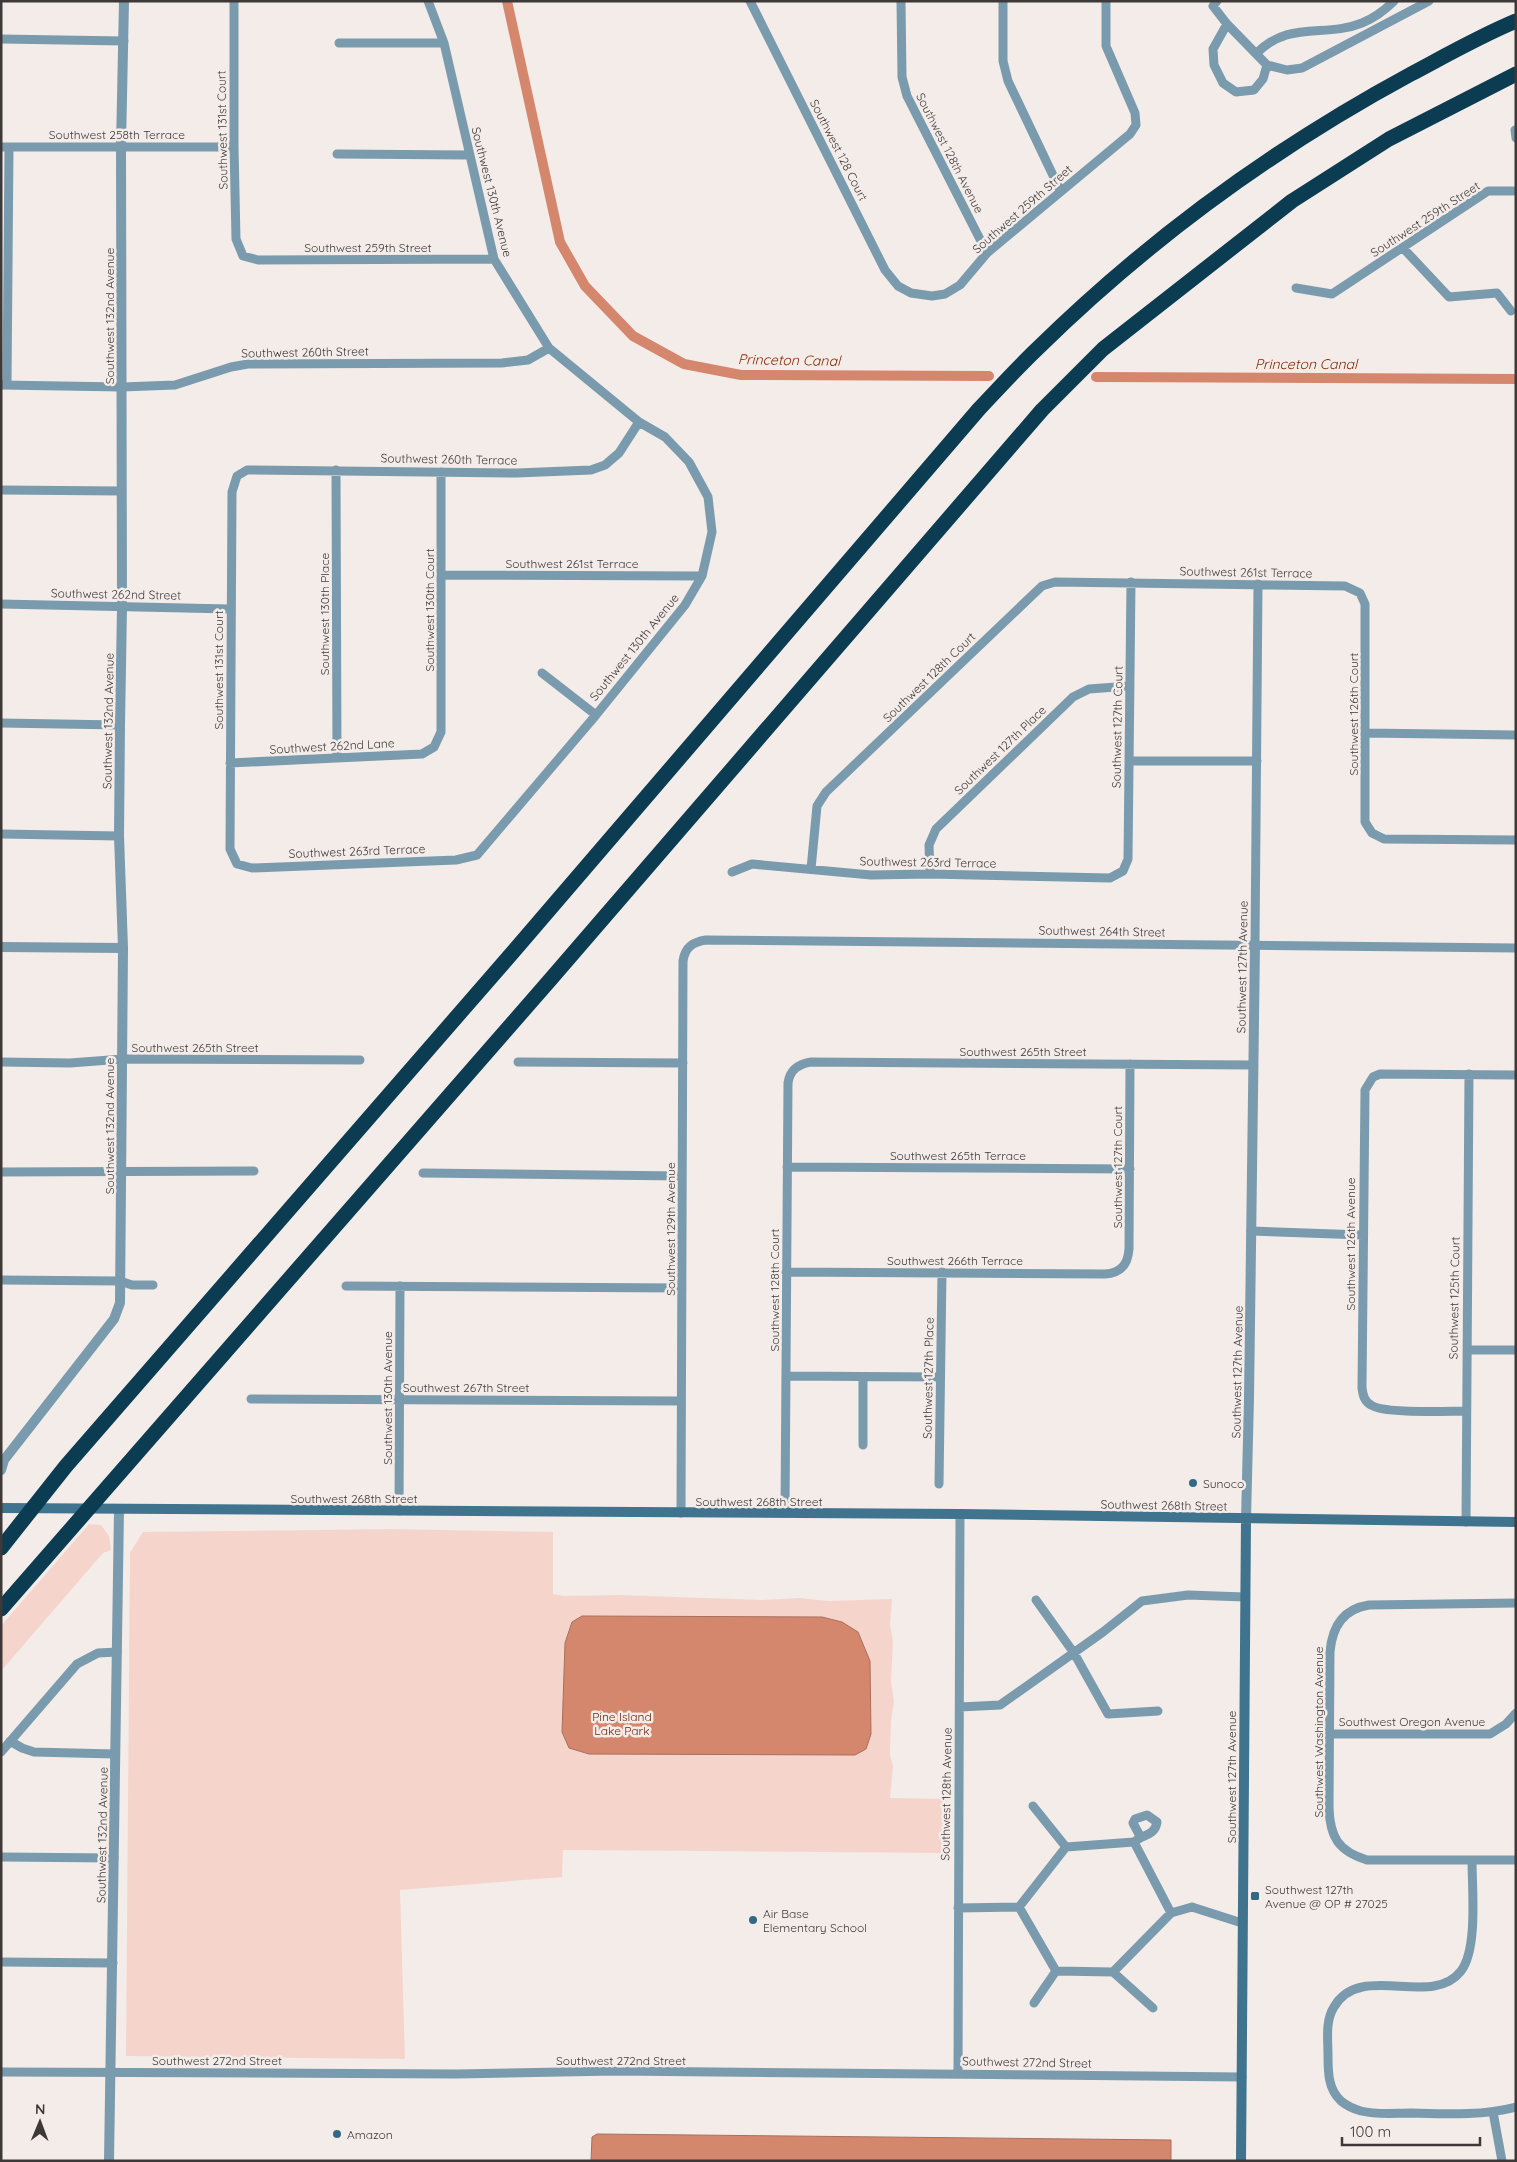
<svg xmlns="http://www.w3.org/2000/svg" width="1517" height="2162" font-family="Quicksand,sans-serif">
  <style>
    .green { fill: #f5d5cb }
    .water { fill: #d5876d; stroke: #a7705d }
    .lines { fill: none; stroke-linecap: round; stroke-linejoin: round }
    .canal { stroke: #d5876d; stroke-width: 10 }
    .minor { stroke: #7a9bae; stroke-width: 9 }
    .tertiary { stroke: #7a9bae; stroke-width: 10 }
    .secondary { stroke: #3f738e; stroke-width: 10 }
    .motorway { stroke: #0b3c51; stroke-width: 15 }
    .poi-dot { fill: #336985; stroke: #f4ece9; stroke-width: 2 }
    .labels { text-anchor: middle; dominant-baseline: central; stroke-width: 5; stroke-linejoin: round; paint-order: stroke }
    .street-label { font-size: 12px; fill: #3c3938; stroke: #f4ece9 }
    .poi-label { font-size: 12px; fill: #3c3938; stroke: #f4ece9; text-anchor: start }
    .park-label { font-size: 12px; fill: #6c260b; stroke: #f4ece9 }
    .water-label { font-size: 14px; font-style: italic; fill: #852900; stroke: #f4ece9 }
  </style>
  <rect width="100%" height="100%" fill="#f4ece9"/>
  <path class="green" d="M89 1524 101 1525 109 1536 111 1550 103 1553 1 1671V1626Z
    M391 1529 553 1532V1594L563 1596 620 1595 762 1600 800 1598 828 1601 892 1599 890 1624 893 1641 891 1682 894 1701 891 1721 890 1755 893 1766 890 1798 947 1799 946 1853 563 1850 562 1877 400 1890 405 2059 126 2056 130 1553 143 1532Z"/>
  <path class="water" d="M582 1616 822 1617 842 1622 858 1632 870 1661 871 1734 866 1749 855 1755 589 1754 569 1748 562 1732 565 1643 572 1622Z
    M597 2134 1171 2140V2161H591L592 2137Z"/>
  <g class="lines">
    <path class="canal" d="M507 1 560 242 585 286 633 336 684 364 741 375 989 376
      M1096 377 1516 379"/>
    <path class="minor" d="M234 1V147L236 239 243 256 258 260 494 259
      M428 1 444 43 494 259 549 348 639 422 665 437 689 462 708 497 712 532 702 576 685 605 596 715 477 855 456 860 252 868 237 864 230 849 232 492 237 476 247 470 517 473 591 470 605 465 619 453 639 422
      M750 1 885 270 898 286 911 293 932 296 945 294 960 285 987 253 1130 134 1136 125 1135 113 1106 46V1
      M901 1 902 77 907 96 987 253
      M1003 1V61L1008 81 1060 190
      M1217 1 1213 6 1227 24 1267 65
      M1227 24 1213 49 1214 65 1223 83 1236 92 1254 90 1263 79 1267 65
      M1 39 124 41
      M339 43H444
      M1256 54C1288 20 1325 38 1362 23 1374 18 1385 10 1394 1
      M1267 65 1287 70 1302 68 1429 1
      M1515 130 1516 138
      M1 147H234
      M337 154 469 155
      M1403 248 1449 297 1497 293 1511 311
      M1296 288 1332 294 1488 191H1516
      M1 385 122 387 175 385 231 367 248 364 502 363 528 360 549 348
      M7 385 9 147
      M336 470 337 758
      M1 490 121 491
      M442 575 702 576
      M1 604 230 609
      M542 673 596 715
      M1 723 120 725
      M1365 733 1516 735
      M1129 761H1257
      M230 763 422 754 434 747 441 732V472
      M1 834 119 836
      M811 869 817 806 826 792 1042 586 1055 582 1345 586 1360 593 1365 604V822L1372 833 1384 839 1516 840
      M732 872 752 864 871 875 930 874 1110 878 1123 871 1128 859 1131 582
      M930 874 929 845 936 829 1073 697 1089 689 1130 686
      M1255 944 1258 584
      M1 1062 70 1063 123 1059 360 1060
      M518 1062 683 1063
      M787 1167 1130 1169
      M1 1172 254 1171
      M423 1173 682 1176
      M1251 1231 1363 1235
      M786 1272 1105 1274C1121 1273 1128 1264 1129 1249L1130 1064
      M1 1280 120 1281 132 1285H153
      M346 1286 682 1288
      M1467 1350H1516
      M786 1376 940 1377
      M251 1399 681 1401
      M1465 1411C1447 1411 1383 1414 1371 1405 1364 1401 1363 1395 1362 1388L1365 1090 1373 1077 1380 1074 1516 1075
      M863 1445V1377
      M939 1484 942 1272
      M399 1511 400 1286
      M681 1513 683 961C685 947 693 942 706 940L1516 948
      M785 1513 788 1083C790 1069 799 1064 811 1062L1253 1065
      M1466 1522 1469 1074
      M1036 1600 1074 1653 1108 1714 1158 1711
      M1516 1603 1369 1605C1343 1609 1332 1627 1330 1652L1329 1808C1330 1837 1338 1851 1367 1860H1516
      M960 1707 1000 1705 1103 1632 1142 1601 1188 1595 1245 1597
      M1330 1734H1490L1506 1724 1516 1713
      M10 1741 22 1748 34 1752 115 1754
      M1 1752 77 1664 98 1653 117 1652
      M1033 1806 1066 1847
      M1140 1836 1133 1823 1135 1819 1147 1815 1157 1822C1155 1836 1143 1834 1134 1842L1171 1913
      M1 1857 114 1858
      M1472 1860C1472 1889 1478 1949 1461 1971 1432 2009 1360 1961 1334 2007 1325 2021 1328 2040 1328 2055 1328 2072 1328 2089 1341 2101 1347 2106 1354 2109 1361 2111 1377 2115 1395 2113 1411 2113 1446 2114 1481 2116 1516 2107
      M1019 1907 1056 1971
      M958 1908 1019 1907 1066 1847 1134 1842
      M1 1962 113 1963
      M1113 1972 1171 1913 1192 1907 1242 1923
      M1034 2003 1056 1971 1113 1972 1153 2008
      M1 2072 457 2074 616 2071 1242 2077
      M958 2074 960 1514
      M1493 2112 1502 2161"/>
    <path class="tertiary" d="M1 947 123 948
      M1 1470 4 1460 114 1319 120 1303 123 948 119 836 120 725 122 607 121 146 124 1
      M1246 1519 1249 1398 1255 944
      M109 2161 119 1510"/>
    <path class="secondary" d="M1 1508 960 1514 1516 1522
      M1241 2161 1246 1519"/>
    <path class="motorway" d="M1 1548 66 1466 513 952 979 409C998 389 1017 368 1037 349 1147 241 1274 148 1411 74 1445 56 1480 36 1516 21
      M1 1609 550 980 1042 410 1103 349 1292 201 1389 139 1516 74"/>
  </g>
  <g class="poi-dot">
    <circle cx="1193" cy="1483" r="5"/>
    <rect x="1250" y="1891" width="10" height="10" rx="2.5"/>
    <circle cx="753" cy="1920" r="5"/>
    <circle cx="337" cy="2134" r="5"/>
  </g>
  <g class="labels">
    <g class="street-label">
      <text transform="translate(222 130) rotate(-91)">Southwest 131st Court</text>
      <text x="117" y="134">Southwest 258th Terrace</text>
      <text transform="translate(839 150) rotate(63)">Southwest 128 Court</text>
      <text transform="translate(950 153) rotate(63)">Southwest 128th Avenue</text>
      <text transform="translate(492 192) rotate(76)">Southwest 130th Avenue</text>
      <text transform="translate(1022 209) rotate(-41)">Southwest 259th Street</text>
      <text transform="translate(1425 219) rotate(-33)">Southwest 259th Street</text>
      <text x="368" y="247">Southwest 259th Street</text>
      <text transform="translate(109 316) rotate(-90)">Southwest 132nd Avenue</text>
      <text transform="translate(305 352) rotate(-1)">Southwest 260th Street</text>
      <text transform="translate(449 459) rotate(1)">Southwest 260th Terrace</text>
      <text x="572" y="563">Southwest 261st Terrace</text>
      <text transform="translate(1246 572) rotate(1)">Southwest 261st Terrace</text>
      <text transform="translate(116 594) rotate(1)">Southwest 262nd Street</text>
      <text transform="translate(429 610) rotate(-90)">Southwest 130th Court</text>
      <text transform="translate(324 614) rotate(-90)">Southwest 130th Place</text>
      <text transform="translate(634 647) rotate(-51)">Southwest 130th Avenue</text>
      <text transform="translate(218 670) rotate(-90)">Southwest 131st Court</text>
      <text transform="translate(929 677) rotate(-44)">Southwest 128th Court</text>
      <text transform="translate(1353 714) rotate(-90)">Southwest 126th Court</text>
      <text transform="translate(108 721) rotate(-89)">Southwest 132nd Avenue</text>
      <text transform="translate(1117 727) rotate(-89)">Southwest 127th Court</text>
      <text transform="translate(332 746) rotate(-3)">Southwest 262nd Lane</text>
      <text transform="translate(1000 750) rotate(-44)">Southwest 127th Place</text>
      <text transform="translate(357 851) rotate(-2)">Southwest 263rd Terrace</text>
      <text transform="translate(928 862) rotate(1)">Southwest 263rd Terrace</text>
      <text transform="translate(1102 931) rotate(1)">Southwest 264th Street</text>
      <text transform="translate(1242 967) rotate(-89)">Southwest 127th Avenue</text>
      <text x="195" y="1047">Southwest 265th Street</text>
      <text x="1023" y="1051">Southwest 265th Street</text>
      <text transform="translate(109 1126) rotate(-90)">Southwest 132nd Avenue</text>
      <text x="958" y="1155">Southwest 265th Terrace</text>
      <text transform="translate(1117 1167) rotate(-90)">Southwest 127th Court</text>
      <text transform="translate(670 1229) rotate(-90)">Southwest 129th Avenue</text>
      <text transform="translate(1350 1244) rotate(-90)">Southwest 126th Avenue</text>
      <text x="955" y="1260">Southwest 266th Terrace</text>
      <text transform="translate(774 1290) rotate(-90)">Southwest 128th Court</text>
      <text transform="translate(1454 1298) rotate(-89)">Southwest 125th Court</text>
      <text transform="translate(1237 1372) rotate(-89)">Southwest 127th Avenue</text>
      <text transform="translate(928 1378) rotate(-89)">Southwest 127th Place</text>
      <text x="466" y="1387">Southwest 267th Street</text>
      <text transform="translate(387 1398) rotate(-90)">Southwest 130th Avenue</text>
      <text x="354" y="1498">Southwest 268th Street</text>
      <text x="759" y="1501">Southwest 268th Street</text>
      <text transform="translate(1164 1505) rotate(1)">Southwest 268th Street</text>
      <text x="1412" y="1721">Southwest Oregon Avenue</text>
      <text transform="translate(1318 1732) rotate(-90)">Southwest Washington Avenue</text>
      <text transform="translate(1231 1777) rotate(-90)">Southwest 127th Avenue</text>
      <text transform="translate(946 1794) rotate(-89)">Southwest 128th Avenue</text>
      <text transform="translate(102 1835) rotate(-89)">Southwest 132nd Avenue</text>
      <text x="217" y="2060">Southwest 272nd Street</text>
      <text x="621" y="2060">Southwest 272nd Street</text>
      <text transform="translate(1027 2062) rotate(1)">Southwest 272nd Street</text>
    </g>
    <g class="poi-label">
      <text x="1203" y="1483">Sunoco</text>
      <text x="1265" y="1889">Southwest 127th<tspan x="1265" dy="14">Avenue @ OP # 27025</tspan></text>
      <text x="763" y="1913">Air Base<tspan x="763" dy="14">Elementary School</tspan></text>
      <text x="347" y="2134">Amazon</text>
    </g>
    <g class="park-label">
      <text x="622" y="1716">Pine Island<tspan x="622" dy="14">Lake Park</tspan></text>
    </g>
    <g class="water-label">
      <text transform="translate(789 360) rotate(1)">Princeton Canal</text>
      <text x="1306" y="364">Princeton Canal</text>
    </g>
  </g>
  <rect width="1517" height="2162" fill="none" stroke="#3c3938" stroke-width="5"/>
  <g transform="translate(40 2122) rotate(1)" stroke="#f4ece9" stroke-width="4" paint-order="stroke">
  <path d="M0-4L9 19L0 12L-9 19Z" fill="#3c3938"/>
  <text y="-8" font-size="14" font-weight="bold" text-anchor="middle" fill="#3c3938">N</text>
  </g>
  <path d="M1342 2137v8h138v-8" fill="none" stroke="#3c3938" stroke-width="2.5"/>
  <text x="1350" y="2137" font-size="15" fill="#3c3938" stroke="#f4ece9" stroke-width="4" paint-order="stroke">100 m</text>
</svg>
